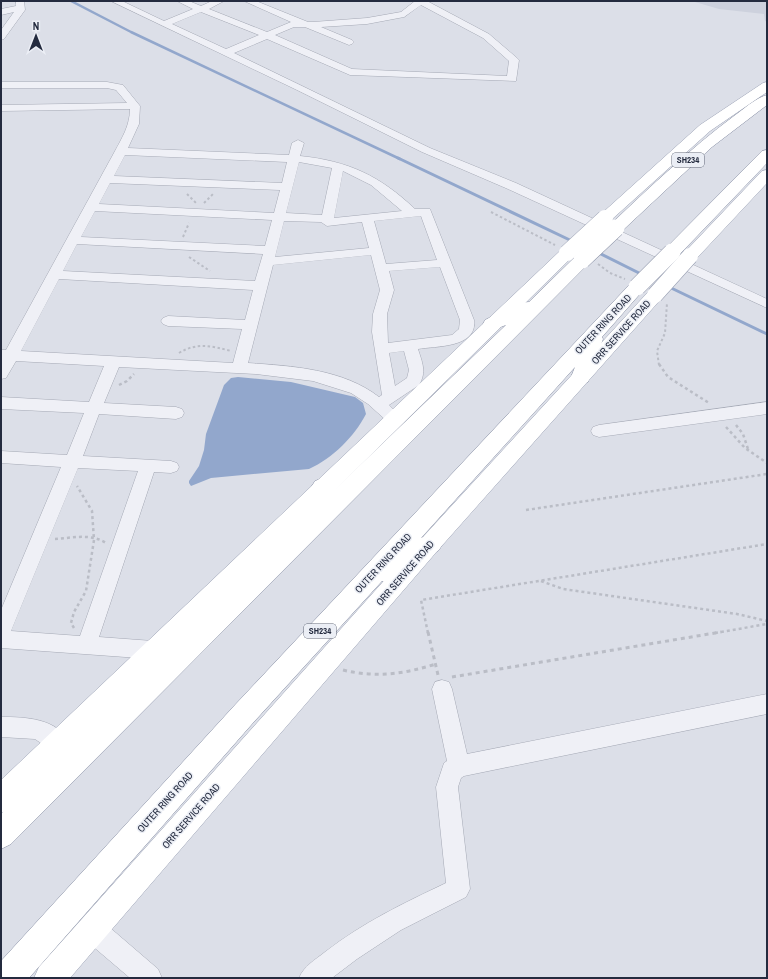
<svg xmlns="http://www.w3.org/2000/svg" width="768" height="979" font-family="'Archivo Narrow',sans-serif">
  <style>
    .built { fill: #cdd1dd }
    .water { fill: #92a7cc }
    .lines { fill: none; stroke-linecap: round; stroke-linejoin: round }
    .stream-far1 { stroke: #92a7cc; stroke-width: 2.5 }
    .stream { stroke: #92a7cc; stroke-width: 3 }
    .minor-casing { stroke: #a5a9b5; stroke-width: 1 }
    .major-casing { stroke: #9aa1b4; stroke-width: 1 }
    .highway-casing { stroke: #828aa0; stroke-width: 1 }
    .path-far2 { stroke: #babdc6; stroke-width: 2; stroke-dasharray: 2.5 2.5; stroke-linecap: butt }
    .path-far1 { stroke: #babdc6; stroke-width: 2.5; stroke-dasharray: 3 3; stroke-linecap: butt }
    .path { stroke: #babdc6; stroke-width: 3; stroke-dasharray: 4 4; stroke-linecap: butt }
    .minor { fill: #eff0f6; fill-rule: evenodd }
    .major { fill: #fff; fill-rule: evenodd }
    .highway { fill: #fff; fill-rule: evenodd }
    .major-bridge-casing { stroke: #9aa1b4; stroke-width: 17; stroke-linecap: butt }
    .highway-bridge-casing { stroke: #828aa0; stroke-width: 18; stroke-linecap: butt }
    .major-bridge { stroke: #fff; stroke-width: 16 }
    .highway-bridge { stroke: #fff; stroke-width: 17 }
    .labels { text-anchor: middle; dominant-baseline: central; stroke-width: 3; stroke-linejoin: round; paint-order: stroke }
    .shield { fill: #ebeef5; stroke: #606676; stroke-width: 1 }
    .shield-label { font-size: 9px; font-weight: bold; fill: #242b3f }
    .street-label { font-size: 10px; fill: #242b3f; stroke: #ebeef5 }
  </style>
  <rect width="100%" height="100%" fill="#dcdfe8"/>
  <path class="built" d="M681 1H767V22L765 21 764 14 719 9 695 2Z"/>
  <path class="water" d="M238 377 291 382 355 397 363 403 366 414C354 437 333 458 309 469L211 478 191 486 189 483V481L199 466 204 450 206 434 224 385 231 378Z"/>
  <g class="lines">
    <path class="stream-far1" d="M71 1 131 32 400 159"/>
    <path class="stream" d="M398 158 574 242
      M597 252 643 275
      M667 286 767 334"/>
    <defs>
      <path id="minor" d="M16 1H24L25 10 4 39 1 40V30L14 12 1 15V9L16 6Z
        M111 1H122L164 21 193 9 177 1H189L201 6 212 1H224L209 9 267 32 291 22 244 1H256L308 22H313L367 18 401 12 415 1H427L489 34 517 58 519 60 516 81 350 75 267 39 234 53 430 148 516 183 767 299V308L508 189 422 152 297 90ZM421 5 483 38 509 61 507 76 352 69 275 35 294 27H305L349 45 352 44 354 42 352 40 321 27 367 24 404 17ZM201 12 259 35 226 49 172 24Z
        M1 82H107L123 85 140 106 139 124 128 148 289 155 292 143 298 140 304 143 300 156C349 161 380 176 415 209H430L474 320C478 348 436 346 418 349 422 362 427 372 419 385L389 405 402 418 400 422 394 424 388 422 368 404 351 393 313 381 256 374 119 367 104 403 176 407 182 409 184 413 182 417 176 419 99 414 83 456 171 461 177 463 179 467 177 471 171 473 154 472 99 637 153 641 160 644 163 650 160 656 153 659 1 648V610L61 467 1 463V451L67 455 84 413 1 409V397L89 402 104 366 16 361 6 378 1 379V350H6L115 151C122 138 130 125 130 109L1 111V105L127 103 116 90 107 88H1ZM125 155 287 162 282 183 114 176ZM299 162 332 168 322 215 286 213ZM343 171 371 185 402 211 334 218ZM110 183 280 190 274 213 99 204ZM95 211 272 220 265 246 81 237ZM421 216 437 260 386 264 374 221ZM284 221 321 222 327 226 362 222 369 248 275 257ZM77 244 263 254 255 281 63 271ZM371 255 380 290 373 314 372 332 382 395 379 397C343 369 292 366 248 363L273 265ZM440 267 460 320 459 329 452 335 388 343 387 314 394 290 389 271ZM59 279 253 290 245 320 168 316 163 318 161 321 163 324 168 326 242 329 233 363 21 351ZM404 351 409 370 407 378 395 386 389 353ZM78 468 138 471 80 636 11 631Z
        M767 402V414L599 437 593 435 591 431 593 427 599 425Z
        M442 680 449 682 452 689 467 754 767 694V714L464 776 461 778 458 787 470 889 466 897 401 930 357 959 332 978H299C304 966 315 960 325 952 364 922 402 904 446 883L436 787 444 763 447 761 432 689 435 682Z
        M1 717C25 717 58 718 69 743L65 750 58 753 51 750 35 739 1 737Z
        M92 917 101 920 158 969 162 978H130L83 938 80 929 83 920Z"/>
      <path id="major" d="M767 82V92L710 131 610 221H600L597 218 600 215 700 125 763 83Z
        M767 170V183L696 259 690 261 684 259 682 256 684 253 762 171Z
        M567 248 573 250 575 253 573 256 11 809 1 813V780L561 250Z
        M655 290 661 291 664 295 661 299 439 549 70 978H34L39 967 423 537 649 291Z"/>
      <path id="highway" d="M767 95V105L712 147 622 231 616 233 610 231 608 228 610 225C650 187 690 149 734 116 744 109 755 98 767 95Z
        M767 150V163L678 256 672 257 666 256 664 252 666 248 762 151Z
        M582 255 588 256 591 260 588 264 11 844 1 849V814L288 535 285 529 315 481 323 478 331 481 334 487 329 495 506 325 492 330 485 328 483 324 485 320 519 303 529 302 576 256Z
        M637 281 643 283 646 287 602 337 603 339 588 382 581 384 574 382 571 377 575 367 421 538 431 534 439 536 443 543 439 550 393 579 385 582 382 581 252 724 29 978H1V961L234 706 631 283Z"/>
    </defs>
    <use href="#minor" class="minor-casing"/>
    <use href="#major" class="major-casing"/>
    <use href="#highway" class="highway-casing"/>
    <path class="path-far2" d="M187 194 196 203
      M204 203 213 194
      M491 212 555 245
      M183 237 189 223
      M189 257 210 271
      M598 264 610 273 625 279
      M179 353C197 342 212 346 231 351
      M659 365 657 351 665 333 667 303"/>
    <path class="path-far1" d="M659 364 668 377 709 403
      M119 385 127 381 134 374
      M736 425 743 434 748 449
      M726 427 745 448 767 463
      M526 510 767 474
      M55 539C72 538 91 533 106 543
      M541 581 563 589 737 614 767 621
      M74 628 71 623 74 612 86 591 94 540 92 511 77 486
      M428 633 421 600 767 544
      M715 633 767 624"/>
    <path class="path" d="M428 632 438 675
      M343 670C376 678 404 674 436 664
      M452 677 721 632"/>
    <use href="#minor" class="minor"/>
    <use href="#major" class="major"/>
    <use href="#highway" class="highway"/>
    <defs>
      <path id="major-bridge" d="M567 253 605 218
        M655 295 690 256"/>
      <path id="highway-bridge" d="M582 260 616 228
        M637 287 672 252"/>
    </defs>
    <use href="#major-bridge" class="major-bridge-casing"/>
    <use href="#highway-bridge" class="highway-bridge-casing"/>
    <use href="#major-bridge" class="major-bridge"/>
    <use href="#highway-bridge" class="highway-bridge"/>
  </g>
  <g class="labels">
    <g class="shield">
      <rect x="672" y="153" width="32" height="14" rx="3"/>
      <rect x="304" y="624" width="32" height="14" rx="3"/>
    </g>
    <g class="shield-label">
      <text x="688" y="160">SH234</text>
      <text x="320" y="631">SH234</text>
    </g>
    <g class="street-label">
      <text transform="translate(603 324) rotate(-47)">OUTER RING ROAD</text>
      <text transform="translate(621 332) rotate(-48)">ORR SERVICE ROAD</text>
      <text transform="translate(383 563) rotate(-47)">OUTER RING ROAD</text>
      <text transform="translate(405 573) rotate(-49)">ORR SERVICE ROAD</text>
      <text transform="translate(165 802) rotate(-48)">OUTER RING ROAD</text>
      <text transform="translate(191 816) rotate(-49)">ORR SERVICE ROAD</text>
    </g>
  </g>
  <rect width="768" height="979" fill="none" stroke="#242b3f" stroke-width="4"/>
  <g transform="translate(36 36)" stroke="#ebeef5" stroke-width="3" paint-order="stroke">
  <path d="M0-3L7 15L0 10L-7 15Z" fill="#242b3f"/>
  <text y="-6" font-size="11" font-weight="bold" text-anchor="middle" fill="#242b3f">N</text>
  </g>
</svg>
